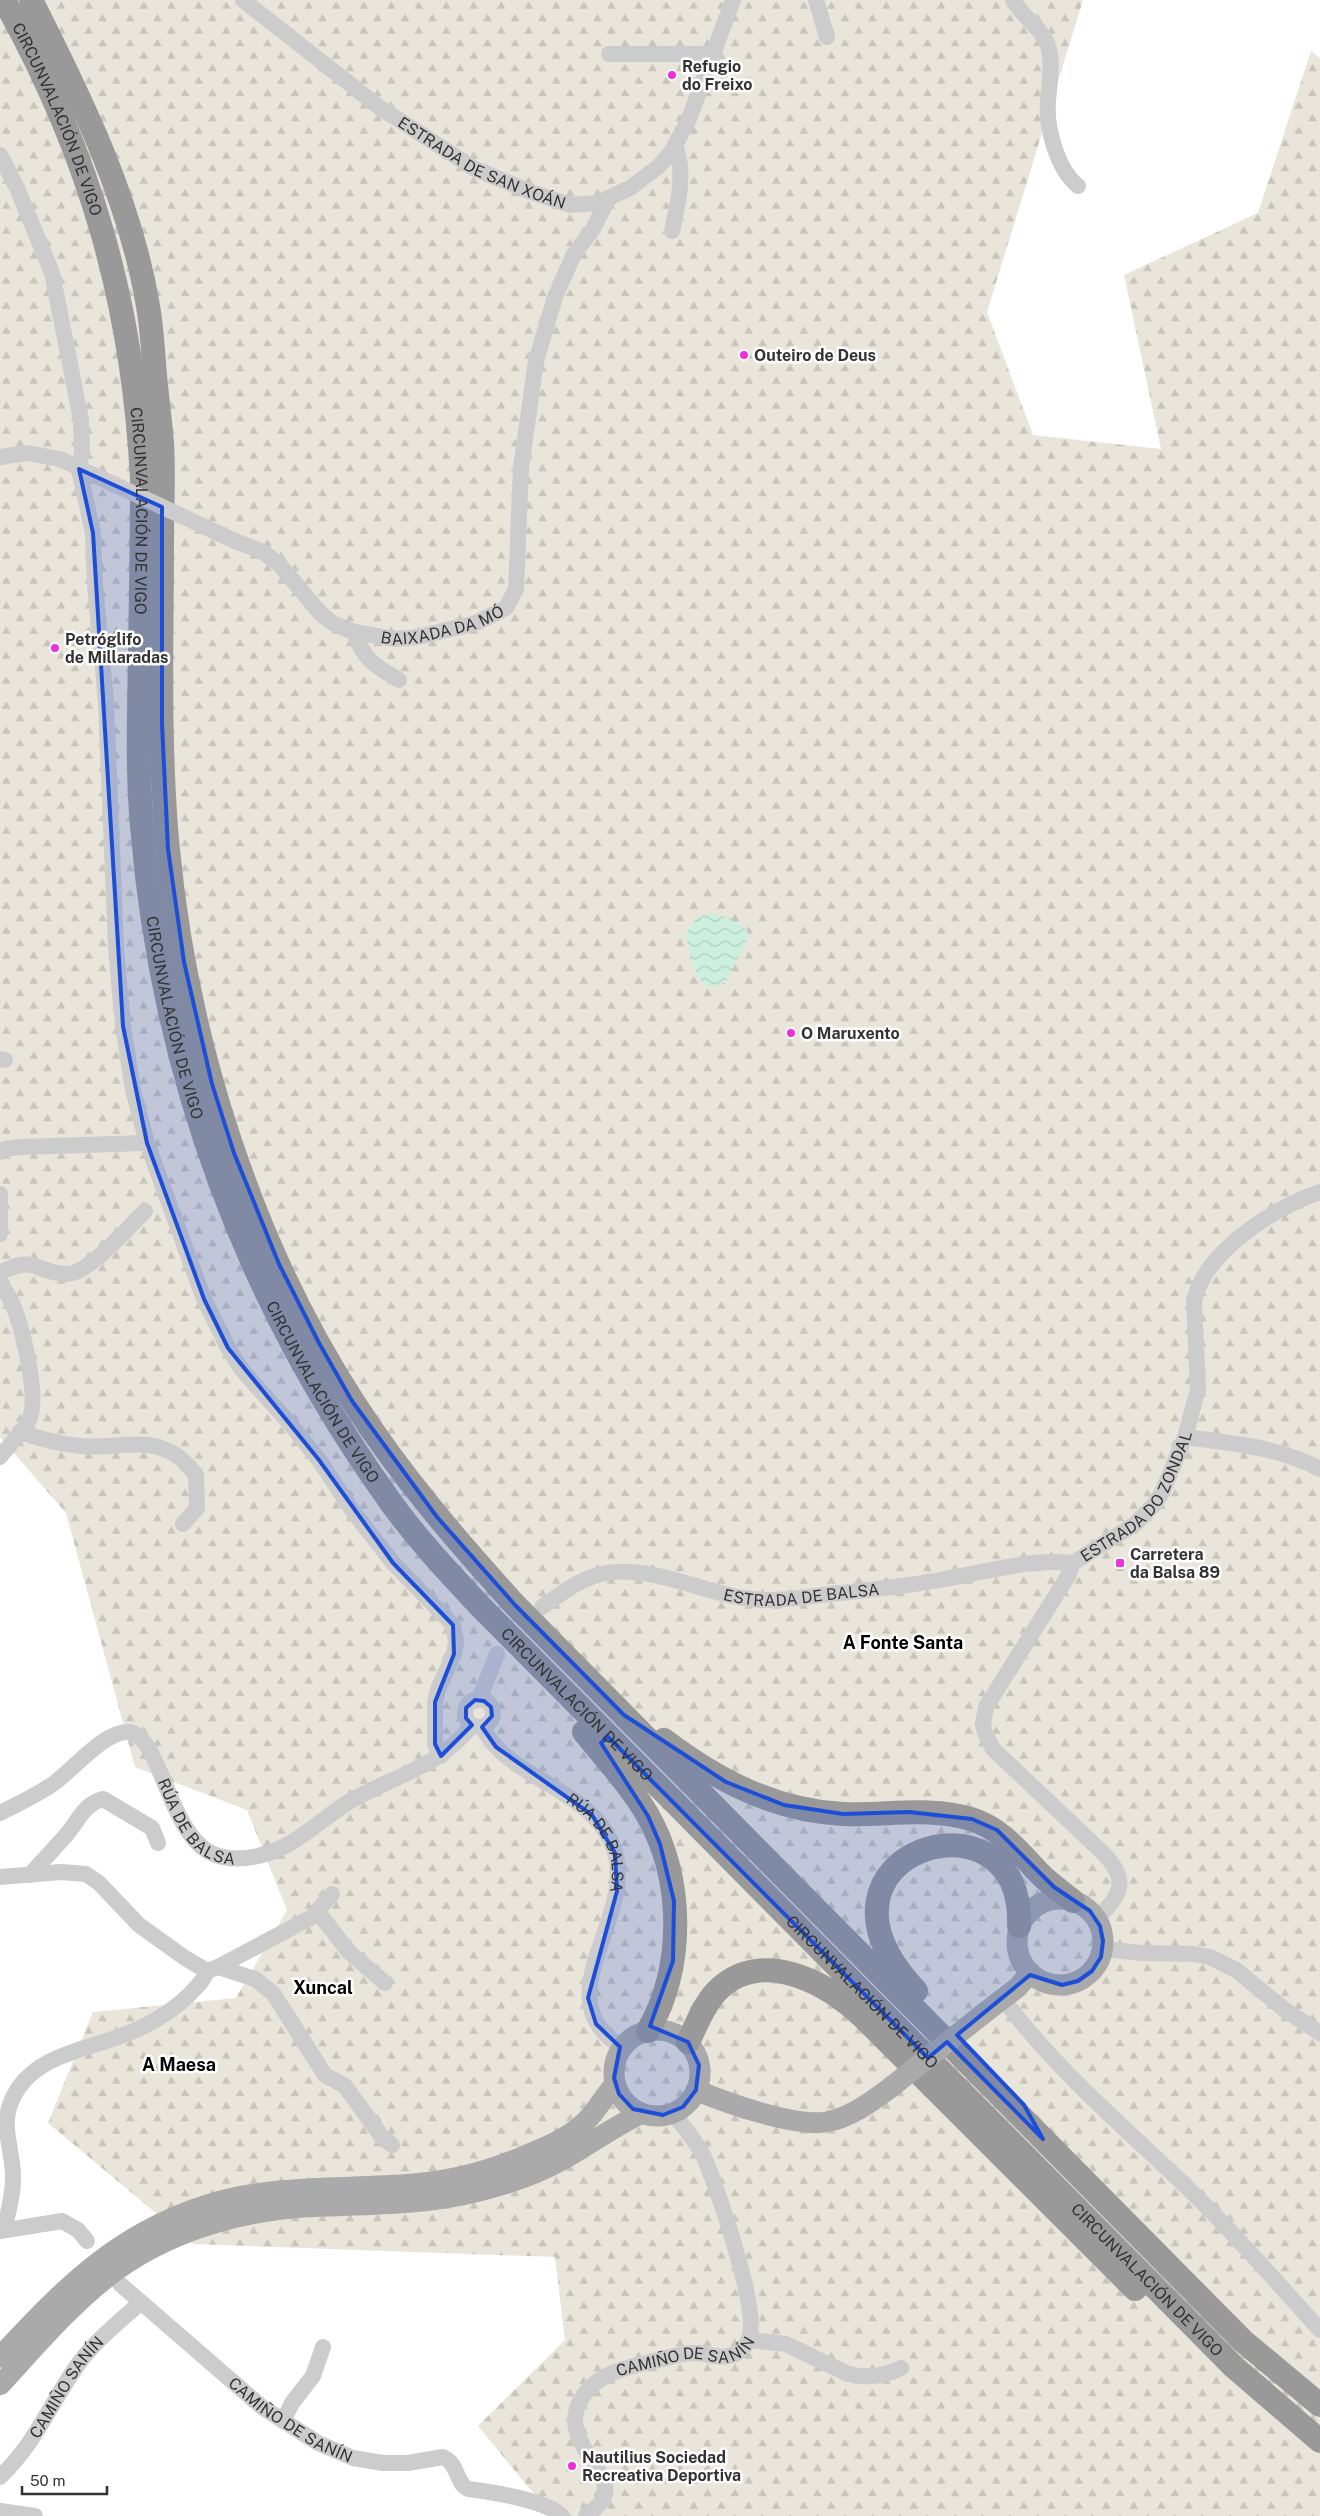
<svg xmlns="http://www.w3.org/2000/svg" width="1320" height="2516" font-family="'Public Sans',sans-serif">
  <style>
    .forest { fill: url(#forest-firs) }
    .water { fill: url(#water-waves) }
    .lines { fill: none; stroke-linecap: round; stroke-linejoin: round }
    .minor { stroke: #ccc; stroke-width: 16 }
    .major { stroke: #aaa; stroke-width: 21 }
    .highway { stroke: #999; stroke-width: 24 }
    .minor-bridge { stroke: #ccc; stroke-width: 16 }
    .major-bridge { stroke: #aaa; stroke-width: 21 }
    .marked { fill: #1d4ed8; fill-opacity: 0.2; stroke: #1d4ed8; stroke-width: 4; stroke-linejoin: round }
    .poi-dot { fill: #ef2fde; stroke: #fff; stroke-width: 2 }
    .labels { text-anchor: middle; dominant-baseline: central; stroke-width: 5; stroke-linejoin: round; paint-order: stroke }
    .poi-label { font-size: 16px; font-weight: bold; fill: #323232; stroke: #fff; text-anchor: start }
    .street-label { font-size: 16px; fill: #323232; stroke: #fff }
    .neighbourhood-label { font-size: 18px; font-weight: bold; fill: #000; stroke: #fff }
  </style>
  <defs>
    <pattern id="forest-firs" width="22" height="20" patternUnits="userSpaceOnUse" patternTransform="scale(1.25)"><rect width="22" height="20" fill="#eae5da"/><path d="M5 1l3.5 6h-7zM16 11l3.5 6h-7z" fill="#c9c5bc"/></pattern>
    <pattern id="water-waves" width="16" height="10" patternUnits="userSpaceOnUse" patternTransform="scale(1.25)"><rect width="16" height="10" fill="#cdefe0"/><path d="M0 5q4-4 8 0t8 0" fill="none" stroke="#b0cdc1"/></pattern>
  </defs>
  <rect width="100%" height="100%" fill="#fff"/>
  <path class="forest" d="M0 0H1083L987 312 1033 435 1161 449 1124 275 1258 213 1311 51 1320 58V2516H552L478 2426 565 2340 555 2257 193 2244 48 2123 93 2012 236 1998 287 1910 247 1810 135 1767 66 1513 0 1437Z"/>
  <path class="water" d="M711 913C724 916 745 921 749 937L726 982C721 983 715 987 711 987 695 986 688 946 686 934L695 919Z"/>
  <g class="lines">
    <g class="minor">
      <path id="s1" d="M243 0 379 107 475 169 531 192 570 205 598 203 630 188 659 166 672 151 689 119 733 0"/>
      <path d="M816 0 827 37"/>
      <path d="M1013 0C1022 17 1044 29 1049 49 1053 66 1049 84 1048 102 1046 128 1057 169 1078 186"/>
      <path d="M609 54H714"/>
      <path d="M0 155 17 188 52 273 81 420 82 451 79 469 93 533 95 585 106 702 116 948 123 1026 133 1090 147 1143 204 1299 228 1348 242 1370 290 1424 319 1460 352 1510 393 1563 453 1625 456 1641 454 1654 438 1689 435 1702V1744L441 1756"/>
      <path d="M672 231C678 203 686 173 675 145"/>
      <path d="M0 457 27 453 60 459 89 473"/>
      <path id="s2" d="M235 541 263 552 279 564 321 614 334 624 354 632 395 639 418 637 476 623 506 608 516 589 521 468 536 361 555 297 574 254 593 229 608 199"/>
      <path d="M354 632C364 660 374 665 399 680"/>
      <path d="M0 1059 5 1060"/>
      <path d="M0 1152 5 1149 19 1147 147 1143"/>
      <path d="M0 1194V1234"/>
      <path d="M0 1273C37 1254 34 1273 67 1274 87 1275 130 1226 145 1211"/>
      <path d="M0 1283C4 1289 9 1296 12 1303 22 1326 40 1398 29 1420 22 1433 9 1445 0 1457"/>
      <path d="M20 1432C40 1439 59 1444 80 1446 127 1450 162 1429 196 1475L197 1508 183 1524"/>
      <path d="M1185 1437C1230 1443 1279 1447 1320 1469"/>
      <path id="s3" d="M542 1607C558 1596 574 1583 594 1576 649 1558 712 1601 768 1600 792 1600 816 1595 840 1593 875 1589 910 1586 945 1579 987 1572 1031 1558 1073 1563"/>
      <circle cx="479" cy="1713" r="14"/>
      <path d="M479 1700 497 1654"/>
      <path id="s4" d="M482 1727C511 1783 595 1787 615 1852 635 1920 543 1999 622 2047"/>
      <path id="s5" d="M0 1813C18 1804 37 1795 53 1784 73 1770 105 1730 129 1732 161 1736 168 1832 211 1853 230 1862 250 1859 269 1853 301 1842 323 1817 352 1800 393 1777 442 1765 472 1725"/>
      <path d="M30 1875C42 1861 55 1848 67 1834 79 1820 84 1804 103 1799L152 1828 158 1843"/>
      <path d="M0 1877 61 1872 86 1874 99 1883 139 1925 185 1958 207 1971"/>
      <path d="M318 1912 348 1951 385 1983"/>
      <path id="s6" d="M1096 1919C1123 1895 1129 1879 1102 1852L993 1749 985 1733 983 1724 986 1707 1068 1576 1073 1563 1135 1524 1153 1506 1162 1493 1185 1437 1198 1389 1194 1301C1205 1251 1274 1208 1320 1192"/>
      <path d="M1103 1949 1142 1953 1194 1954 1210 1957 1236 1970 1285 2010 1320 2033"/>
      <path d="M218 1967 312 1917 332 1894"/>
      <path d="M207 1971 218 1967 255 1979 273 1993 325 2075 345 2086 382 2137 392 2145"/>
      <path d="M1003 1999C1060 2075 1134 2135 1202 2202 1243 2243 1281 2287 1320 2330"/>
      <path d="M4 2230C8 2212 14 2193 13 2174 12 2149 1 2126 11 2102 29 2057 81 2051 121 2036 146 2027 170 2013 189 1995 196 1987 204 1981 207 1971"/>
      <path d="M0 2231 62 2221 78 2230 87 2241"/>
      <path id="s7" d="M120 2284 262 2407 318 2443 353 2458 383 2463H408L443 2457C459 2464 455 2482 468 2489 492 2492 545 2500 562 2516"/>
      <path d="M749 2340 786 2344 848 2374C866 2378 884 2377 901 2368"/>
      <path d="M283 2421 292 2403 313 2376 323 2347"/>
      <path id="s8" d="M0 2477C36 2443 51 2402 79 2363 96 2340 119 2322 140 2303"/>
      <path d="M0 2511 35 2516"/>
      <path id="s9" d="M586 2516C592 2511 601 2505 604 2497 615 2468 554 2441 583 2396 600 2370 635 2366 663 2359 674 2356 685 2352 697 2353 711 2354 723 2361 737 2353 743 2350 749 2342 750 2335 757 2304 717 2185 702 2153 694 2139 682 2126 674 2113"/>
    </g>
    <path class="major" d="M1017 1942a43 43 0 1 1 86 0a43 43 0 1 1-86 0Z
      M983 2014 1018 1987 1030 1973
      M614 2073a43 43 0 1 1 86 0a43 43 0 1 1-86 0Z
      M696 2090C726 2103 795 2127 826 2122 850 2118 871 2102 890 2088
      M0 2357C63 2289 116 2234 207 2205 274 2184 344 2190 413 2184 453 2181 493 2170 529 2154 549 2146 572 2136 587 2120 598 2109 605 2095 615 2084
      M0 2385C34 2348 67 2309 106 2278 162 2234 233 2212 303 2207 362 2204 421 2206 479 2191 508 2184 538 2174 564 2159 590 2144 615 2126 642 2113"/>
    <g class="highway">
      <path id="s10" d="M4 0C90 154 133 303 142 479 142 538 141 597 140 656 139 713 137 770 142 826 162 1073 247 1303 392 1504 418 1540 450 1574 480 1606L1234 2367 1320 2441"/>
      <path d="M31 0C80 97 130 198 148 306 152 328 153 352 155 375 157 397 160 420 162 443 164 475 162 507 162 539 162 642 158 747 168 850 186 1039 250 1243 354 1403 401 1476 457 1541 515 1605L1243 2341 1320 2405"/>
      <path d="M584 1732C606 1759 629 1784 647 1814 684 1879 685 1966 648 2031"/>
      <path d="M664 1740C717 1780 775 1811 843 1814 885 1816 929 1806 971 1819 1003 1829 1021 1855 1043 1877 1053 1886 1063 1893 1073 1901"/>
      <path d="M916 1991C785 1852 1025 1779 1019 1926"/>
      <path d="M688 2042C696 2026 703 2006 716 1992 760 1946 826 1982 863 2017L1135 2289"/>
    </g>
    <path class="minor-bridge" d="M92 474 235 541"/>
    <path class="major-bridge" d="M890 2088 983 2014"/>
  </g>
  <path class="marked" d="M79 469 162 507V724L168 849 184 962 212 1084 234 1153 279 1264 319 1343 352 1401 437 1517 515 1605 624 1715 726 1782 784 1805 843 1814 909 1812 972 1819 997 1830 1054 1887 1090 1911 1100 1926 1103 1941 1101 1957 1092 1971 1078 1981 1062 1985 1030 1975 957 2035 1024 2105 1043 2139 947 2042 928 2058 608 1737 601 1743 648 1816 660 1844 674 1901 673 1961 650 2026 688 2042 699 2065 696 2090 683 2107 663 2115 633 2109 619 2094 614 2078 620 2047 596 2024 588 1998 617 1891 615 1853 592 1815 496 1747 482 1727 492 1716 491 1707 484 1701 475 1700 466 1708V1718L472 1725 441 1756 435 1744V1702L454 1654 453 1625 393 1563 319 1460 228 1348 204 1299 147 1143 123 1026 93 533Z"/>
  <g class="poi-dot">
    <circle cx="672" cy="75" r="5"/>
    <circle cx="744" cy="355" r="5"/>
    <circle cx="55" cy="648" r="5"/>
    <circle cx="791" cy="1033" r="5"/>
    <rect x="1115" y="1558" width="10" height="10" rx="2.5"/>
    <circle cx="572" cy="2466" r="5"/>
  </g>
  <g class="labels">
    <g class="poi-label">
      <text x="682" y="66">Refugio<tspan x="682" dy="18">do Freixo</tspan></text>
      <text x="754" y="355">Outeiro de Deus</text>
      <text x="65" y="639">Petróglifo<tspan x="65" dy="18">de Millaradas</tspan></text>
      <text x="801" y="1033">O Maruxento</text>
      <text x="1130" y="1554">Carretera<tspan x="1130" dy="18">da Balsa 89</tspan></text>
      <text x="582" y="2457">Nautilius Sociedad<tspan x="582" dy="18">Recreativa Deportiva</tspan></text>
    </g>
    <g class="street-label">
      <text stroke="none"><textPath href="#s10" startOffset="131">CIRCUNVALACIÓN DE VIGO</textPath></text>
      <text stroke="none"><textPath href="#s1" startOffset="291">ESTRADA DE SAN XOÁN</textPath></text>
      <text stroke="none"><textPath href="#s10" startOffset="535">CIRCUNVALACIÓN DE VIGO</textPath></text>
      <text stroke="none"><textPath href="#s2" startOffset="244">BAIXADA DA MÓ</textPath></text>
      <text stroke="none"><textPath href="#s10" startOffset="1045">CIRCUNVALACIÓN DE VIGO</textPath></text>
      <text stroke="none"><textPath href="#s10" startOffset="1450">CIRCUNVALACIÓN DE VIGO</textPath></text>
      <text stroke="none"><textPath href="#s6" startOffset="539">ESTRADA DO ZONDAL</textPath></text>
      <text stroke="none"><textPath href="#s3" startOffset="272">ESTRADA DE BALSA</textPath></text>
      <text stroke="none"><textPath href="#s10" startOffset="1855">CIRCUNVALACIÓN DE VIGO</textPath></text>
      <text stroke="none"><textPath href="#s5" startOffset="272">RÚA DE BALSA</textPath></text>
      <text stroke="none"><textPath href="#s4" startOffset="170">RÚA DE BALSA</textPath></text>
      <text stroke="none"><textPath href="#s10" startOffset="2260">CIRCUNVALACIÓN DE VIGO</textPath></text>
      <text stroke="none"><textPath href="#s10" startOffset="2665">CIRCUNVALACIÓN DE VIGO</textPath></text>
      <text stroke="none"><textPath href="#s9" startOffset="251">CAMIÑO DE SANÍN</textPath></text>
      <text stroke="none"><textPath href="#s8" startOffset="112">CAMIÑO SANÍN</textPath></text>
      <text stroke="none"><textPath href="#s7" startOffset="219">CAMIÑO DE SANÍN</textPath></text>
    </g>
    <g class="neighbourhood-label">
      <text x="903" y="1642">A Fonte Santa</text>
      <text x="323" y="1987">Xuncal</text>
      <text x="179" y="2064">A Maesa</text>
    </g>
  </g>
  <path d="M22 2486v8h85v-8" fill="none" stroke="#323232" stroke-width="2.5"/>
  <text x="30" y="2486" font-size="15" fill="#323232" stroke="#ffffff" stroke-width="4" paint-order="stroke">50 m</text>
</svg>
